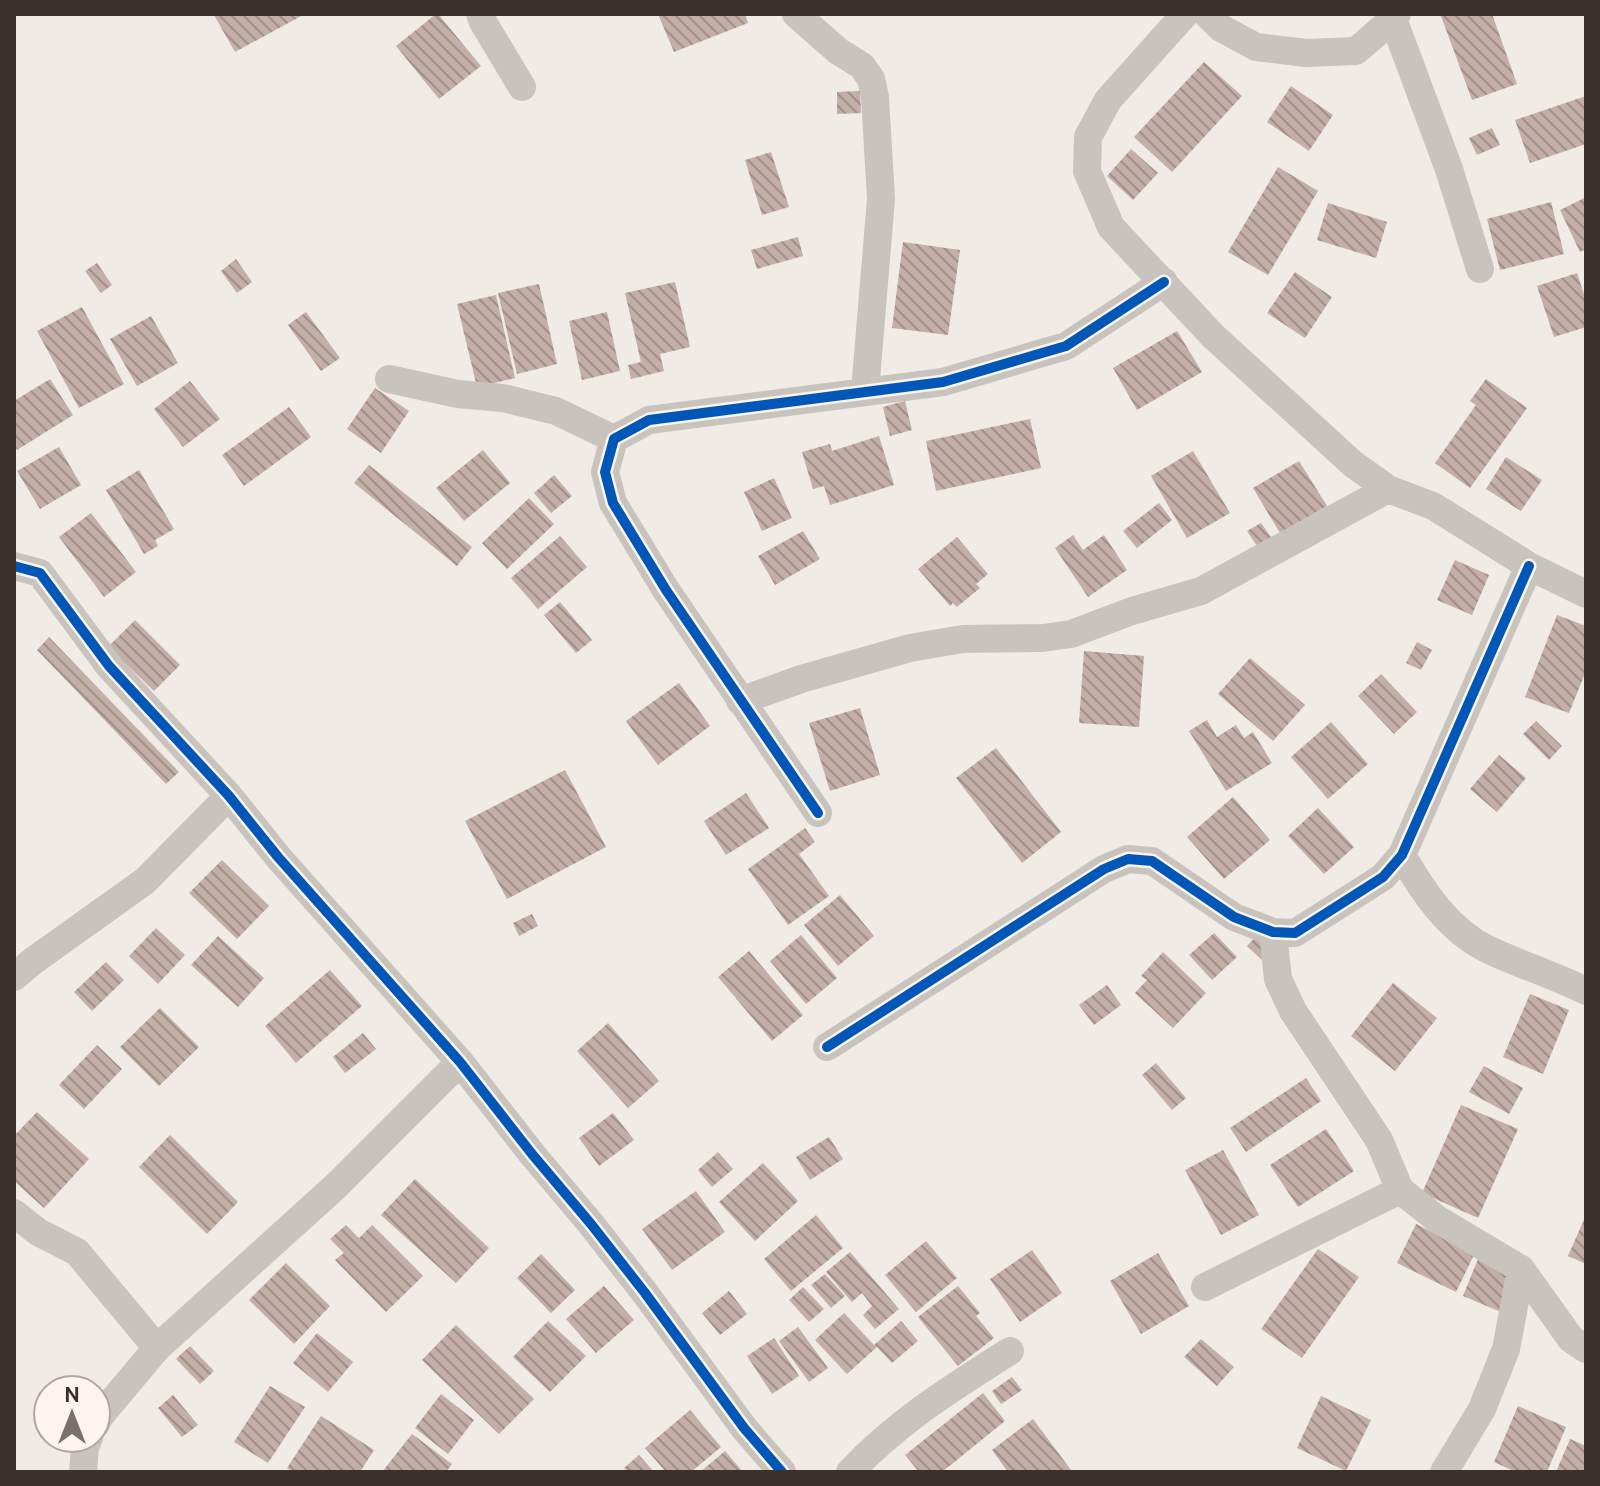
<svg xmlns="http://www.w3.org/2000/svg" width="1600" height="1486" font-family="Cabin,sans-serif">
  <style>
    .building { fill: url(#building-back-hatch) }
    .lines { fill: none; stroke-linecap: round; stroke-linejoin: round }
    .minor { stroke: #c9c3be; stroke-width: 28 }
    .cycleway-casing { stroke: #fbf5ee; stroke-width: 15 }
    .cycleway { stroke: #0057b8; stroke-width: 10 }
  </style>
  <defs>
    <pattern id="building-back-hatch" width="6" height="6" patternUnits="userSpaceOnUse" patternTransform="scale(2)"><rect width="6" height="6" fill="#c3afa7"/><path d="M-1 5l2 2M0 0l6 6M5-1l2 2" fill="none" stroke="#a08f88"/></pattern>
  </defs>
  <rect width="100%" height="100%" fill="#f0ebe5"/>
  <path class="building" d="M216 14H305L235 52 214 15Z
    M436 14H438L481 66 439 99 396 46Z
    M658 14H745L748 23 674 52Z
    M1447 14H1492L1517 84 1472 100 1441 16Z
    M1204 62 1242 96 1172 172 1134 137Z
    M1291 86 1333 115 1309 151 1267 122Z
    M860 91 861 113 837 114V92Z
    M1586 96V144L1530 163 1515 120Z
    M1492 128 1500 145 1477 155 1469 138Z
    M1131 149 1158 173 1133 200 1107 176Z
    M771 152 789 207 762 215 745 160Z
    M1278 167 1318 191 1268 275 1228 252Z
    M1586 197V249L1580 252 1560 210Z
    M1551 202 1564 254 1500 270 1487 219Z
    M1328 203 1387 222 1376 258 1317 240Z
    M798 237 803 256 757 269 751 250Z
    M903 242 960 250 948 335 892 328Z
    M236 259 252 282 237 293 221 271Z
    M97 263 112 285 101 293 85 271Z
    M1295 272 1332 297 1305 338 1267 313Z
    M1577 273 1586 300V327L1554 337 1537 286Z
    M675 282 690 347 660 354 664 371 631 379 628 365 641 362 625 293Z
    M539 284 557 364 517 374 498 293Z
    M496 295 515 378 477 387 457 304Z
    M82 307 124 384 79 408 37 331Z
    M306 312 340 358 321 371 288 325Z
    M607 312 620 371 582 380 569 321Z
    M151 316 178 363 137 386 110 339Z
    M1177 331 1202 372 1137 410 1113 368Z
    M50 379 73 415 17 450 14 444V401Z
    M1486 379 1527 408 1470 488 1435 463 1476 405 1470 401Z
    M190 381 220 419 183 447 154 409Z
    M375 388 409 411 381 453 347 429Z
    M905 401 912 430 890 436 883 407Z
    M289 407 311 437 244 486 222 455Z
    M1030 419 1041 468 936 491 926 441Z
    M879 436 894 485 830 505 824 486 813 489 802 452 830 444 832 451Z
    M59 447 81 485 40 509 17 471Z
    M483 450 510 483 464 521 436 488Z
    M1193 451 1230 513 1187 538 1151 476Z
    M1506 457 1542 480 1521 511 1486 489Z
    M1299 461 1327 506 1280 533 1253 488Z
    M369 465 472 547 457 566 354 483Z
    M139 470 174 529 155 540 158 546 144 554 106 490Z
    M554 475 572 496 551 513 534 493Z
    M774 478 792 518 762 531 744 492Z
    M529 498 554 524 507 569 482 543Z
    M1159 503 1172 520 1137 548 1123 531Z
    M91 513 136 572 104 597 59 537Z
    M1261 523 1273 540 1259 549 1247 531Z
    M803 531 820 559 775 585 758 556Z
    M1073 535 1083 550 1104 535 1127 570 1088 597 1055 548Z
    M560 536 587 567 538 609 511 578Z
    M957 537 988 574 976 584 980 588 957 607 953 603 950 606 918 569Z
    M1455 560 1489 575 1472 615 1437 600Z
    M560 602 592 640 576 653 544 615Z
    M1557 615 1586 626V671L1569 713 1525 697Z
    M135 620 180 665 154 691 108 647Z
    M49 637 179 772 166 784 37 650Z
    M1417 642 1432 650 1421 670 1406 663Z
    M1084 651 1144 656 1139 727 1079 723Z
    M1250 658 1305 705 1273 741 1218 694Z
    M1381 674 1417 712 1394 734 1358 696Z
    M679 683 710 726 658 765 626 721Z
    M860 708 880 775 830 791 809 723Z
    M1207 720 1217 737 1236 725 1244 738 1253 732 1272 763 1226 791 1189 731Z
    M1536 721 1562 746 1549 760 1523 734Z
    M1331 722 1368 764 1328 799 1291 757Z
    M996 748 1061 832 1022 863 956 778Z
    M1499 755 1526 778 1497 812 1470 789Z
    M565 770 606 847 507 899 465 821Z
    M746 793 769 828 726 855 704 821Z
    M1233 797 1270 840 1224 879 1187 837Z
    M1318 808 1354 847 1324 874 1288 836Z
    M805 828 815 842 799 854 829 896 788 925 748 869Z
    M222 860 269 906 237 939 189 893Z
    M840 895 874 936 838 966 804 925Z
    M532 914 538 926 519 936 513 923Z
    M156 928 185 955 158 984 129 956Z
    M1214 933 1237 957 1212 980 1189 955Z
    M801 935 837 978 806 1004 770 961Z
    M1257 935 1273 951 1263 961 1247 946Z
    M218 936 264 978 238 1007 191 965Z
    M749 951 803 1015 772 1041 718 977Z
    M1163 952 1206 993 1173 1028 1135 993 1147 980 1141 976Z
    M106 962 124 980 92 1011 74 992Z
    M330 970 362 1006 296 1063 265 1026Z
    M1393 983 1437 1018 1395 1071 1351 1036Z
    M1107 985 1121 1005 1094 1025 1079 1005Z
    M1530 994 1569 1010 1543 1074 1503 1057Z
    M160 1008 199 1047 159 1086 120 1047Z
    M608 1023 659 1081 628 1108 577 1051Z
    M363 1033 376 1049 345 1073 333 1057Z
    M97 1045 122 1069 84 1109 59 1085Z
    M1156 1063 1186 1098 1172 1110 1142 1075Z
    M1484 1066 1523 1088 1509 1114 1469 1092Z
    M1306 1078 1321 1101 1246 1152 1230 1128Z
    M1461 1105 1518 1129 1478 1218 1422 1193Z
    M37 1112 89 1159 44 1208 14 1181V1171L16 1168 14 1166V1136Z
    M613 1113 634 1140 599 1166 579 1138Z
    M1326 1129 1354 1171 1298 1207 1270 1165Z
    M170 1135 238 1202 207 1234 139 1167Z
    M829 1137 843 1159 810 1180 796 1157Z
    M1223 1150 1259 1215 1221 1235 1185 1170Z
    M718 1152 733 1169 712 1187 698 1170Z
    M763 1163 798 1201 755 1241 719 1202Z
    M415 1179 489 1248 456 1283 381 1215Z
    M696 1191 725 1232 672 1270 642 1229Z
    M816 1215 843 1248 791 1291 764 1259Z
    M1586 1215V1264L1568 1256Z
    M1416 1224 1475 1253 1456 1292 1397 1263Z
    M346 1225 359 1238 372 1225 423 1276 386 1312 335 1260 344 1253 330 1239Z
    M926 1241 957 1278 916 1312 885 1275Z
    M1318 1249 1359 1277 1302 1358 1261 1329Z
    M1032 1250 1062 1293 1020 1322 990 1279Z
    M850 1252 899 1309 875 1329 863 1315 872 1306 862 1293 852 1302 826 1272Z
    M1158 1253 1189 1306 1141 1334 1110 1281Z
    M541 1254 575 1290 551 1313 517 1278Z
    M1480 1254 1519 1269 1501 1312 1463 1296Z
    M286 1263 330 1306 294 1344 249 1300Z
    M825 1274 845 1296 831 1308 811 1285Z
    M604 1286 634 1320 596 1353 566 1319Z
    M958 1286 980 1313 976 1316 994 1338 958 1366 918 1317Z
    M803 1287 824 1309 809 1322 789 1300Z
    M729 1291 747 1314 720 1335 702 1313Z
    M844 1313 874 1345 901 1321 918 1341 892 1363 877 1347 847 1374 815 1340Z
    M548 1321 586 1356 550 1392 513 1357Z
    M456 1325 534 1399 499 1434 422 1360Z
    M798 1327 828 1368 809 1382 779 1341Z
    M317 1333 353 1362 328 1392 293 1363Z
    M774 1338 799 1376 772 1394 747 1356Z
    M1201 1339 1234 1367 1217 1386 1184 1357Z
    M190 1346 214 1371 200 1384 176 1359Z
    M1012 1377 1022 1390 1001 1404 992 1391Z
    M270 1386 305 1407 268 1463 234 1442Z
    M983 1393 1005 1421 942 1472H919L905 1455Z
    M441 1394 474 1420 448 1454 415 1428Z
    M173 1395 198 1425 182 1437 158 1408Z
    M1321 1396 1371 1420 1346 1471 1297 1448Z
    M1518 1406 1566 1427 1547 1472H1516L1494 1462Z
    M690 1410 721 1447 691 1472H666L645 1448Z
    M321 1416 374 1450 360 1472H293L287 1468Z
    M1033 1419 1071 1470 1068 1472H1008L992 1450Z
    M412 1434 452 1464 446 1472H382Z
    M1570 1439 1586 1446V1472H1556Z
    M725 1451 743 1472H700Z
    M639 1455 654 1472H628L624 1468Z"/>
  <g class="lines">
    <path class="minor" d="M480 14 483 22 522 87
      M796 14 838 51 862 66 871 79 875 97 881 199 865 391
      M1185 14 1108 100 1088 137 1087 171 1111 227 1213 336 1353 464 1388 489 1433 506 1529 566 1586 594
      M1207 14 1221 28 1256 47 1306 53 1356 51 1393 19 1397 14
      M1393 19 1449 169 1480 269
      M389 379 458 394 503 398 556 411 614 439
      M14 566 40 573 109 666 229 796 278 857 460 1062 532 1154 591 1224 645 1293 744 1428 782 1472
      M740 701 801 679 910 648 963 639 1043 638 1071 634 1132 611 1201 591 1388 489
      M818 813 666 590 613 503 605 472 614 439 649 420 943 382 1066 346 1164 282
      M1402 855C1423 892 1449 931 1489 950 1521 965 1554 975 1586 991
      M1273 932 1278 979 1293 1011 1379 1140 1400 1190 1437 1219 1521 1269 1571 1339 1586 1349
      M14 977 33 961 145 881 229 796
      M827 1047 1104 869 1128 859 1152 861 1234 917 1273 932 1295 933 1383 877 1402 855 1529 566
      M14 1213 38 1232 77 1252 157 1348
      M1205 1287 1400 1190
      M96 1424 100 1416 157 1348 336 1186 460 1062
      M83 1472 85 1447 89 1438
      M850 1472C898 1421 952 1388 1010 1351
      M1444 1472 1482 1409 1506 1349 1521 1269"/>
    <defs>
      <path id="cycleway" d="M14 566 40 573 109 666 229 796 278 857 460 1062 532 1154 591 1224 645 1293 744 1428 782 1472
        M818 813 666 590 613 503 605 472 614 439 649 420 943 382 1066 346 1164 282
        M827 1047 1104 869 1128 859 1152 861 1234 917 1273 932 1295 933 1383 877 1402 855 1529 566"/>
    </defs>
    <use href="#cycleway" class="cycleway-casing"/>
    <use href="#cycleway" class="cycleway"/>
  </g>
  <rect width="1600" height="1486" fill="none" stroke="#3b302b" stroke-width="32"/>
  <g transform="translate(72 1414)"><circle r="38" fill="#fbf5ee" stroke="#aea6a0" stroke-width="2"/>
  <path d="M0-6L14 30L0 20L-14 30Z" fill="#7a716c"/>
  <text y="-12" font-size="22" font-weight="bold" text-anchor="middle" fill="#3b302b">N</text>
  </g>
</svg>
